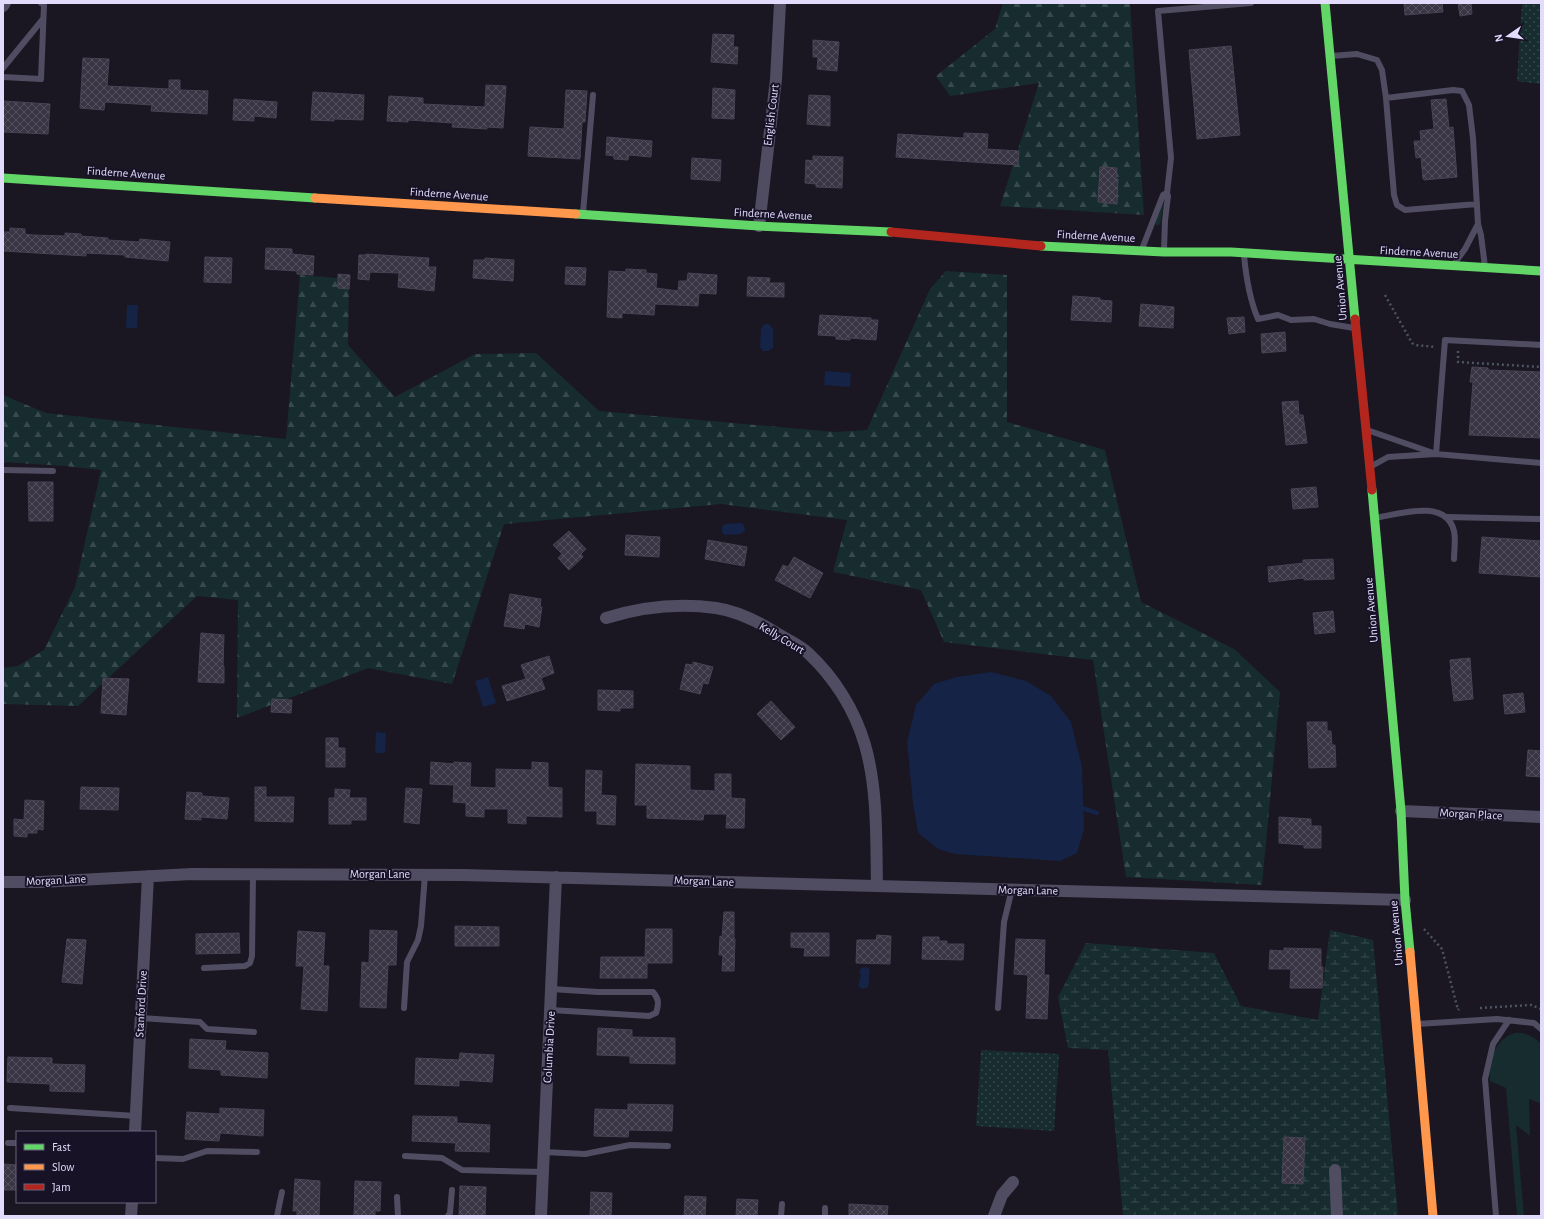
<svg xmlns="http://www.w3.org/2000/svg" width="1544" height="1219" font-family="'Alegreya Sans',sans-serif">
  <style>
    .grass { fill: #172c2e }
    .forest { fill: url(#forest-firs) }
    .wetland { fill: url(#wetland-marsh) }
    .park { fill: url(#park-dots) }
    .water { fill: #152346 }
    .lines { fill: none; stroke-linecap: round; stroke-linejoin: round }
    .stream { stroke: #152346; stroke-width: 4.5 }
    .building { fill: url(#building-cross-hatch); stroke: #474355 }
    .path { stroke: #4b5462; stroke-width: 2.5; stroke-dasharray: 2 3; stroke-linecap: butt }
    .lane { stroke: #504d62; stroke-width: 6 }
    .street { stroke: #504d62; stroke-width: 12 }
    .fast { stroke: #63d668; stroke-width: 9 }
    .slow { stroke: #ff974d; stroke-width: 9 }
    .jam { stroke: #b3261e; stroke-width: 9 }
    .labels { text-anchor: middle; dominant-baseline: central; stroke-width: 4; stroke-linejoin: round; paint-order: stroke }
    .street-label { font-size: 12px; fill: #e2dbfc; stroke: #181227 }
  </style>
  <defs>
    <pattern id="forest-firs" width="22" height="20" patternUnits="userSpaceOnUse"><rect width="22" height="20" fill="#172c2e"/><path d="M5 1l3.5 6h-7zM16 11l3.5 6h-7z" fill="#384a4d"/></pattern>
    <pattern id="wetland-marsh" width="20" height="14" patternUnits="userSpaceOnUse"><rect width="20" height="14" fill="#172c2e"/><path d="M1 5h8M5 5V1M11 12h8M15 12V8" fill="none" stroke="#384a4d"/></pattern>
    <pattern id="park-dots" width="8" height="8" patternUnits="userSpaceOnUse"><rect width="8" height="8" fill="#172c2e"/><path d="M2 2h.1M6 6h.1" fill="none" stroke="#384a4d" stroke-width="1.8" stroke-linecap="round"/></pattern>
    <pattern id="building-cross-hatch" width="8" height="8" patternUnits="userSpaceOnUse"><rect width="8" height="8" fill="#393544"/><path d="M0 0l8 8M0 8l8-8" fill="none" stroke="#555260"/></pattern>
  </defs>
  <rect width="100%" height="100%" fill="#1a1722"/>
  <path class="grass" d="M1165 200 1160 224 1157 226 1155 223 1159 210Z
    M1515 1033C1525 1032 1534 1036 1541 1044V1102L1540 1103 1529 1099 1530 1136 1516 1125 1524 1216H1517L1506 1088 1490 1081C1488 1061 1495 1039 1515 1033Z"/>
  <path class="forest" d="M1003 3H1130L1144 215 1000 206 1039 83 950 96 936 76 995 29Z
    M946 271 1007 275V422L1105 450 1141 602 1234 649 1280 692 1262 885 1126 877 1093 660 944 642 921 590 833 572 847 520 721 504 504 524 452 684 368 668 237 718 238 600 197 596 78 706 3 704V668L18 666 44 650 75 587 101 470 65 466 3 462V395L46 413 286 439 300 275 349 279 348 345 395 397 475 354 536 353 599 411 835 432 867 430 930 289Z"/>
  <path class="wetland" d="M1330 930 1373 940 1398 1216H1123L1108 1050 1068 1048 1058 997 1086 943 1214 953 1241 1006 1318 1020Z"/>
  <path class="park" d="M1522 3H1541V84L1517 81Z
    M981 1050 1059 1054 1054 1131 976 1126Z"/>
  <path class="water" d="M127 305H138L137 328H126Z
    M765 324H769L773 329V348L768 351H763L760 347 761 328Z
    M825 371 851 373 850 387 824 385Z
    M741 523 744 525 745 531 741 534 725 535 722 532V527L725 524Z
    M991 672 1026 681 1051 696 1071 722 1082 767 1084 829 1077 853 1060 861 955 854 938 849 918 833 913 803 907 742 916 705 934 684 957 677Z
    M488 677 496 703 483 707 475 681Z
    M376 732 386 733 385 753H375Z
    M867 967 870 970C869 976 869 982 868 987L863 989 860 988 858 985 861 975 859 972 861 968Z"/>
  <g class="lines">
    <path class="stream" d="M1079 807 1097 813"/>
  </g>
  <path class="building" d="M1404 3H1442L1443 12 1405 15Z
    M1458 3H1471L1472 14 1460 16Z
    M713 34 734 35 733 47H738L737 64 711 62Z
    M813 40 839 42 837 71 817 69 818 57H813Z
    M1231 46 1240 135 1197 139 1189 50Z
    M83 58 109 59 107 86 169 89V80H180V90L208 91 207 114 151 111 152 105 105 102 104 110 80 108Z
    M486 85 506 86 503 128 487 127V129L452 127 453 123 408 120V122L387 121 389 96 423 98V104L485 107Z
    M713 88 735 90 734 119 712 118Z
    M566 90 587 91 585 122H582L580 159 528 156 530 127 564 129Z
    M313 92 364 95 363 120 334 119V121L311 120Z
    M809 95 830 96V126L807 124Z
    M234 99 277 102 276 118 254 116V121L233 120Z
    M1446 99 1449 128 1453 127 1457 177 1424 180V179H1423L1421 157 1416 158 1414 141H1421L1420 131 1434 129 1431 100Z
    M3 101 50 104 48 134 3 132Z
    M964 133 988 134 987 149 1019 151 1018 165 896 157 898 134 964 138Z
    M607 137 652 141 651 157 629 155 628 160 614 159V156L606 155Z
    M813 156 843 157 842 188 816 187V184L805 183 806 160 813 161Z
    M692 158 721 160 720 181 691 179Z
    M1100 167 1117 168 1116 179H1118L1117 204 1098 202Z
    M10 228 25 229V234L33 235 65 236V233L81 234V236L108 238V240L139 242 140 239 170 242 168 261 125 257V255L86 253V256L3 251V232H10Z
    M266 248 292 249V254L314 256 313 275 297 274V271L265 269Z
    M366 254 429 258 428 267H436L434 291 398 287 399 273 370 272 369 280 358 279 359 255H366Z
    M205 257 232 258 231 283 204 282Z
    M485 258 514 260 513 281 473 278 474 260H485Z
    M566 267 586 268 585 285 565 284Z
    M626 269 646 270V273L657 274 656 288 678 291 679 281H687L688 273 717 275 716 294 699 293 698 306 655 304 654 315 622 313V318L607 317 609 271 626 272Z
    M338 274 350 275 349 289 338 288Z
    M748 277 770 278 769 283H784V297L747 296Z
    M1073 296 1100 298V300L1112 301 1111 322 1071 320Z
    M1141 304 1174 307 1173 328 1139 326Z
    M820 315 871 318V320H878L876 340 850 338V340L836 339V336L818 335Z
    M1244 317 1245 332 1229 334 1227 318Z
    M1285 332 1286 351 1262 353 1261 334Z
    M1472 367 1488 368V370L1541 372V438L1469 435 1473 382H1470Z
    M1298 401 1299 415H1303L1307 443 1286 445 1282 402Z
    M28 482H53V521H29Z
    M1316 487 1318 507 1293 509 1291 489Z
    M569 531 586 549 581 554 583 557 569 570 558 558 562 554 553 545Z
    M626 535 660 537 659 557 625 555Z
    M1482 537 1541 541V577L1479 573Z
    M708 540 747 547 744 566 705 559Z
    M794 557 823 573 810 598 775 580 783 565 788 567Z
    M1333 559 1334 579 1304 580V578L1269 582 1268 567 1303 563V560Z
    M510 594 541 599 540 607H542L539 627 525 624 524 629 504 626Z
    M1333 611 1335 632 1315 634 1313 613Z
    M201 633 224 635 223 666H224V683L198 682Z
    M549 656 554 673 541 678 545 689 507 701 502 686 526 679 521 665Z
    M1470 658 1473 699 1454 701 1450 670H1451L1450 660Z
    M693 662 713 667 708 684 703 683 700 694 680 689 686 664 693 665Z
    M103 678 129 679 126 715 101 713Z
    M598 690 633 691V708H620V711L598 710Z
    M1523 693 1525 712 1505 714 1503 695Z
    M272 699 292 700 291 713 271 712Z
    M771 701 795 727 781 740 757 714Z
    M1307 722H1327V731H1331L1332 745H1335L1336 767 1309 768Z
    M326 738H338V748H345V767H326Z
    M1528 750 1541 751V777L1526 776Z
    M431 762 454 764V762L471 763 470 787 496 788V769L532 770V762L548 763V787L562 788V817L526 816V824L508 823V809H484V817L466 816V803L453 802 454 785 430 784Z
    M636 764 690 766V790L715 791V774H731V798L745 799 744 828H726L727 814H704L703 820 647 818V805H635Z
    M586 770 602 771 601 795 616 796 615 825 597 824V811H585Z
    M81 787 119 788 118 810 80 809Z
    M255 787H266V797H294L293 822 255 821Z
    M406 788 422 789 419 824 404 822Z
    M335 789 350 790 349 798H366V820H351V824H329V798H335Z
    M187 792 202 793V796L229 798 227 819 201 817V820L185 819Z
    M25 800 44 801 43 830 37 829V833H27V837L14 836V819L24 820Z
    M1279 817 1311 819V826H1321V848H1304V845L1279 843Z
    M724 912H734V939H735L734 971H722L723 955H719L720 936 722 937Z
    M455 926 499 927V946H455Z
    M646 929H672V963H647V978H600L601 957H645Z
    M370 930 397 931 396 965H388L386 1008 360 1007 362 962 369 963Z
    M298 931 325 933 323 966H329L327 1011 301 1009 304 966H296Z
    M239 933 240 953 196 954V934Z
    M791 933H829V956H804L805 948 791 947Z
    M877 935 891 936 890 964 856 963 857 940H876Z
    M923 937H939V941H947V944H964L963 960 922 959Z
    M67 939 86 940 82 984 62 982Z
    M1016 939 1045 940 1044 975H1049L1047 1019 1026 1018 1028 975 1014 974Z
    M1284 948 1321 949V967H1323L1322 988H1290L1291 969H1269L1270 950 1284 951Z
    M598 1028 632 1030V1037L675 1038V1064L630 1063V1056L597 1055Z
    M190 1039 226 1041 225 1050 268 1053 267 1078 221 1075V1070L189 1068Z
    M460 1053 494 1055 492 1082 459 1080V1086L415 1084 416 1058 459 1060Z
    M8 1057 52 1058V1064L85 1065 84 1092 50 1091V1084L7 1082Z
    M628 1104 673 1105 672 1131 629 1130 628 1137 594 1136 595 1109 628 1110Z
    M220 1108 264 1110 263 1136 220 1133 219 1141 185 1139 187 1112 220 1114Z
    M413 1116 457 1117V1123L490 1125 489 1152 455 1151 456 1143 412 1141Z
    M1284 1137 1305 1138 1303 1184 1282 1183Z
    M4 1164 17 1165V1190H3Z
    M295 1179 320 1181 319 1216H297V1211H293Z
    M355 1181 381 1182 380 1211H375V1216H354Z
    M460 1186 486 1187 485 1216H459Z
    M591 1192 612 1193 611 1216H590Z
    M685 1196 706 1197 705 1216H684Z
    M737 1199 758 1200 757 1216H736Z
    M849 1204 888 1206 887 1216H849Z"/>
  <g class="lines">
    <path class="path" d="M1385 295 1412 343 1415 345 1435 347
      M1458 351V362L1541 367
      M1424 929 1442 949 1458 1010 1459 1009
      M1480 1008 1531 1005 1541 1009"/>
    <path class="lane" d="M1331 56 1357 54 1377 60 1382 70 1386 98 1394 195 1397 205 1405 210 1477 204
      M3 68 43 19
      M3 77 41 79 44 5 41 3
      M1386 98 1453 90 1462 91 1469 105 1473 138 1478 224 1481 235 1485 267
      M583 213 593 95
      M1142 249 1163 195 1167 193
      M1164 250 1165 221 1168 196 1167 193 1171 158 1158 11 1251 3
      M1244 255C1246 277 1249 298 1258 319L1278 315 1291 320 1314 319 1330 324 1354 328
      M1454 264 1465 249 1478 224
      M1367 430 1436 454 1445 340 1541 345
      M1370 467 1388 457 1436 454 1541 463
      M3 470 53 471
      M1447 517 1539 519
      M1375 518C1399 514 1446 498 1454 531 1456 539 1454 551 1454 559
      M204 968 245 966 250 963 252 956 253 874
      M404 1008 407 962 418 940 421 926 425 875
      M998 1008 1004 922 1012 889
      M551 1010 649 1016 656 1013C659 1004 659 999 653 992H598L551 989
      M141 1018 200 1022 207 1029 254 1032
      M1417 1024 1497 1019 1534 1023 1541 1029
      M10 1108 136 1116
      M8 1143H17
      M544 1152 585 1154 630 1145 668 1146
      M405 1156 442 1158 462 1170 543 1172
      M155 1158 183 1159 207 1151 257 1152
      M397 1197 398 1216
      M277 1216 282 1192
      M448 1216 450 1213 452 1190
      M781 1216 782 1204
      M825 1216V1208
      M1496 1216 1485 1079 1493 1044 1509 1020"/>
    <path class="street" d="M3 6 5 3
      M759 226 776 79 780 3
      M606 618C641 607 680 603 716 608 737 611 757 621 775 632 785 639 799 644 808 653 834 677 855 710 865 745 878 790 876 840 877 886
      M1401 811 1541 817
      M3 882H41L192 874 463 875 1405 900
      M135 1132 148 876
      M1335 1170 1337 1216
      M131 1216 132 1202
      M541 1216 556 877
      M994 1216 1002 1195 1013 1182"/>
    <path class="fast" d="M1325 3 1355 319
      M3 178 315 198
      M576 214 759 226 891 232
      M1041 246 1164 252H1231L1541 271
      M1372 490 1401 811 1405 900 1410 952"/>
    <path class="slow" d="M315 198 576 214
      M1410 952 1433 1216"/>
    <path class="jam" d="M891 232 1041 246
      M1355 319 1372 490"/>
  </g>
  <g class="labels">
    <g class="street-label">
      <text transform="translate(771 115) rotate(-83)">English Court</text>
      <text transform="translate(126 173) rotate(4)">Finderne Avenue</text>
      <text transform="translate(449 194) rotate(4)">Finderne Avenue</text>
      <text transform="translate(773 214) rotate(3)">Finderne Avenue</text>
      <text transform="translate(1096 236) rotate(3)">Finderne Avenue</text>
      <text transform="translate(1419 252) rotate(3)">Finderne Avenue</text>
      <text transform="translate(1340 288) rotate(-95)">Union Avenue</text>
      <text transform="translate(1371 610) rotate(-95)">Union Avenue</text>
      <text transform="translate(782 638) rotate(31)">Kelly Court</text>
      <text transform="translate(1471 814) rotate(3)">Morgan Place</text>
      <text x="380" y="874">Morgan Lane</text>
      <text transform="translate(56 880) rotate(-3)">Morgan Lane</text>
      <text transform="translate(704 881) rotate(2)">Morgan Lane</text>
      <text transform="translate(1028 890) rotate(1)">Morgan Lane</text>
      <text transform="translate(1396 933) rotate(-95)">Union Avenue</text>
      <text transform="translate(141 1004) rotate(-87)">Stanford Drive</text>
      <text transform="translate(549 1047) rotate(-87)">Columbia Drive</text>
    </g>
  </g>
  <rect width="1544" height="1219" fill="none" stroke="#e2dbfc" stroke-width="8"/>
  <rect x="16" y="1131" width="140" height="72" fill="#181227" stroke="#69627c"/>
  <rect x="24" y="1144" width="20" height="6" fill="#63d668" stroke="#69627c"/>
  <text x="52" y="1151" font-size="12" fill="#e2dbfc">Fast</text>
  <rect x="24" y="1164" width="20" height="6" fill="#ff974d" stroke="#69627c"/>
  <text x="52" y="1171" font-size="12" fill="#e2dbfc">Slow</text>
  <rect x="24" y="1184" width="20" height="6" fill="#b3261e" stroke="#69627c"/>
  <text x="52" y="1191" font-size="12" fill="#e2dbfc">Jam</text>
  <g transform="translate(1508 36) rotate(257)" stroke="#181227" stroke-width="3" paint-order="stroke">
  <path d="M0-3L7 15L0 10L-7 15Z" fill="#e2dbfc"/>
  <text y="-6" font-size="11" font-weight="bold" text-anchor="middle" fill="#e2dbfc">N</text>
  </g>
</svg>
